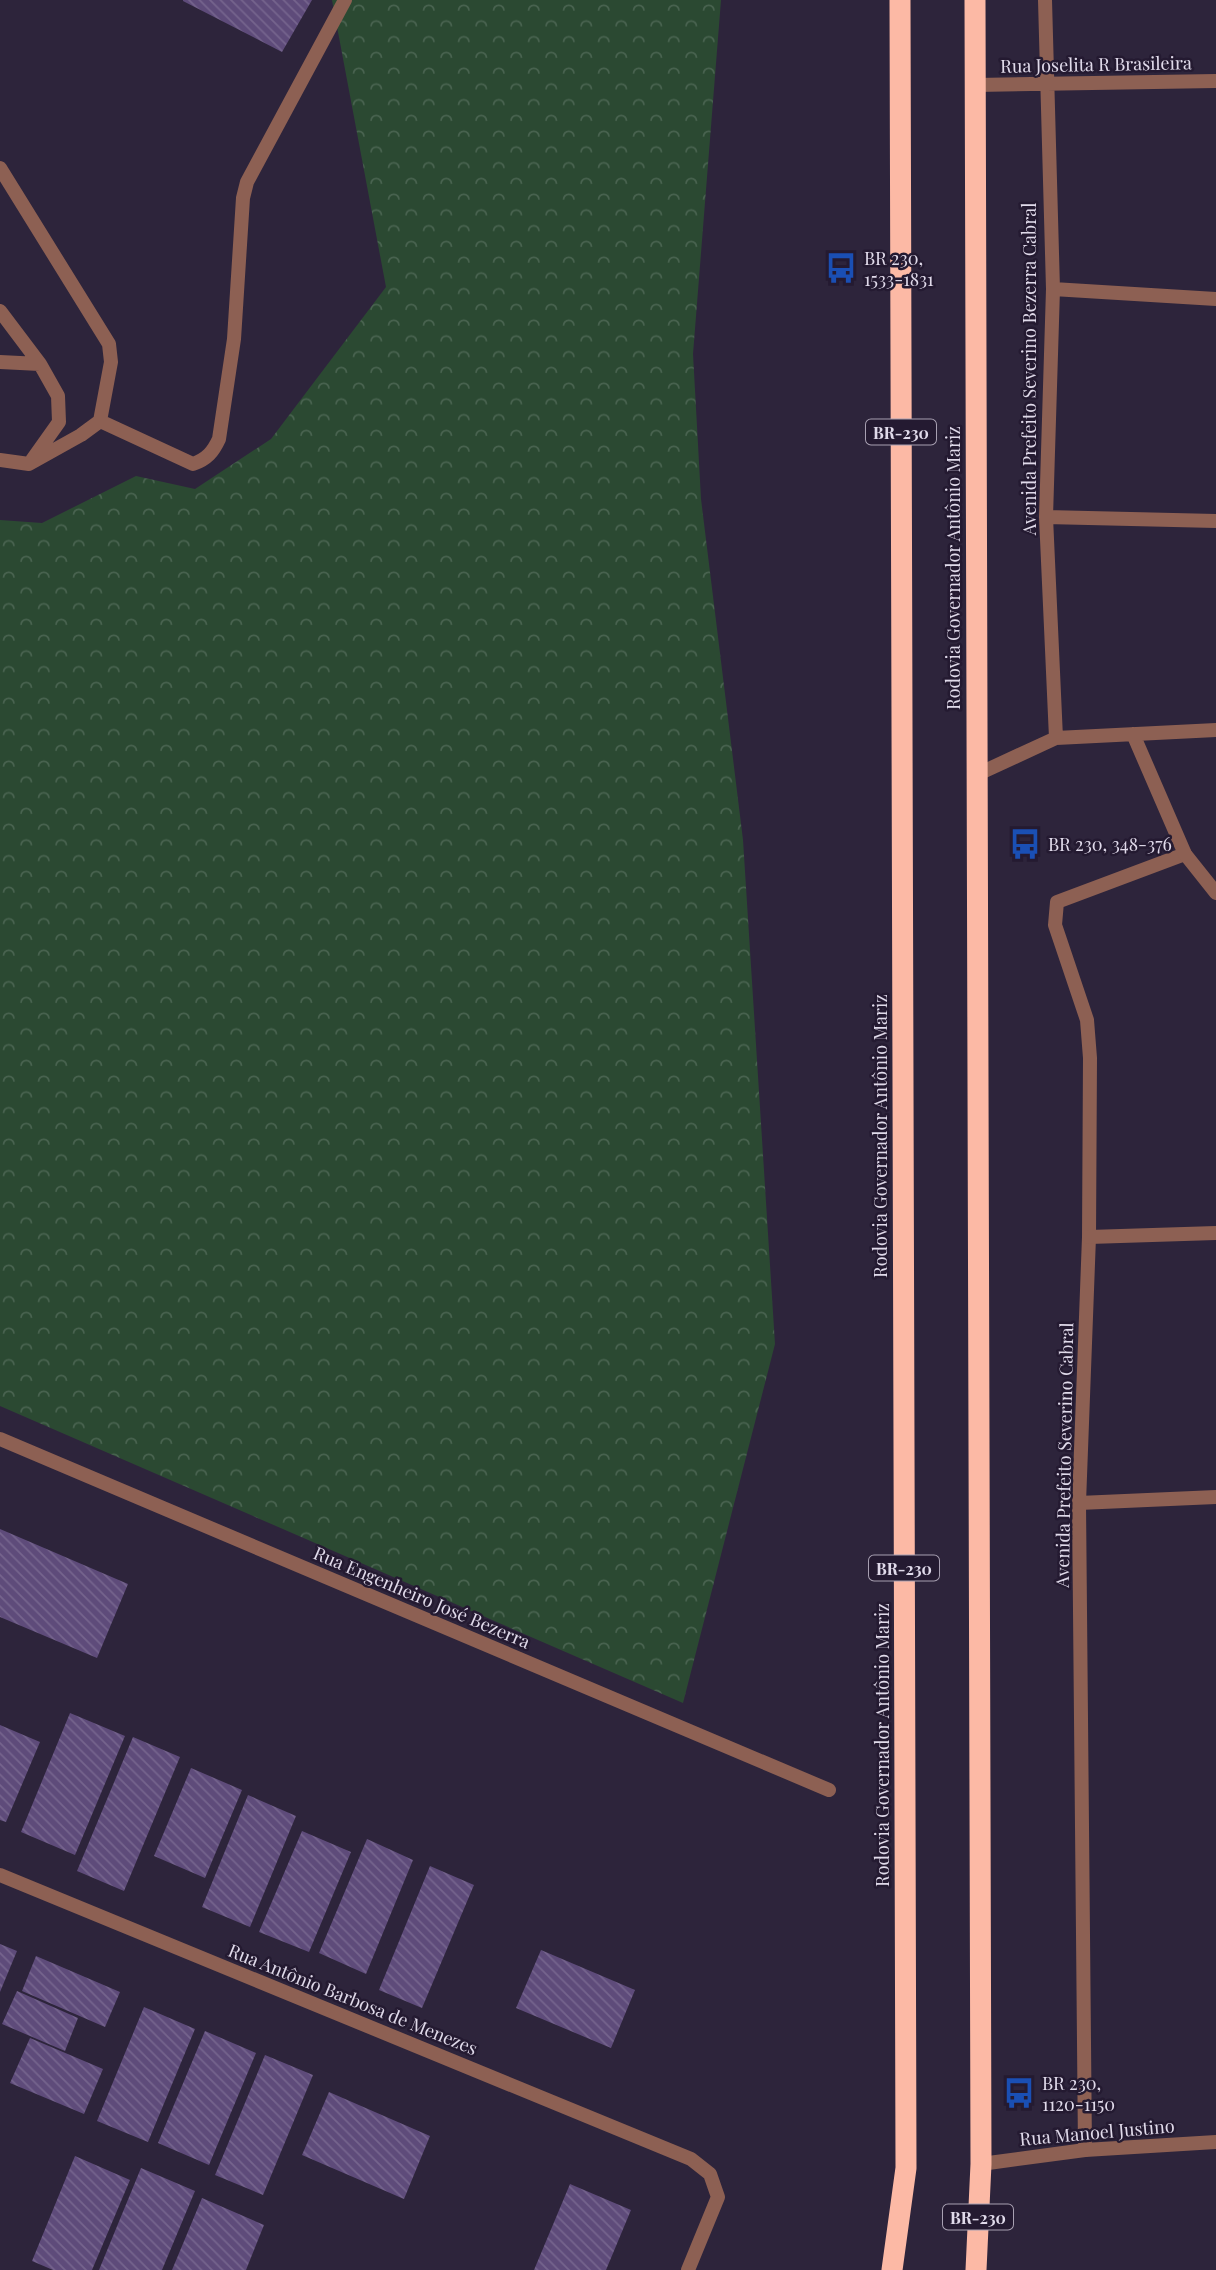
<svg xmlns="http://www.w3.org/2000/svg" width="1216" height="2270" font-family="'Playfair Display',serif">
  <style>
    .forest { fill: url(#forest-crowns) }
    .building { fill: url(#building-back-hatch) }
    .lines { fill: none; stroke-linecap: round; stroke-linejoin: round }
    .lane { stroke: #8d6053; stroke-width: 14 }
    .street { stroke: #8d6053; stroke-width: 14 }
    .highway { stroke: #fcb9a5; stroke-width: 21 }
    .labels { text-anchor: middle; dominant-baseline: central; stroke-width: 5; stroke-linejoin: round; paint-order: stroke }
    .shield { fill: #241a31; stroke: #a8a0b2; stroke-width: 2 }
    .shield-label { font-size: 16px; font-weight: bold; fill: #e0daea }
    .street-label { font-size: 18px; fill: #e0daea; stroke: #241a31 }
    .poi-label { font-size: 18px; fill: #e0daea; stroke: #241a31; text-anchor: start }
  </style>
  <defs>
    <pattern id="forest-crowns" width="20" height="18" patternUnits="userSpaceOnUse" patternTransform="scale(1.75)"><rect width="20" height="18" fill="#2b4932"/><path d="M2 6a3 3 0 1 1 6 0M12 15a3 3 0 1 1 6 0" fill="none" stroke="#496350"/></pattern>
    <pattern id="building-back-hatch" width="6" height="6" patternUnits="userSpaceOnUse" patternTransform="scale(1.75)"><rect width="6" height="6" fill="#5e4b7a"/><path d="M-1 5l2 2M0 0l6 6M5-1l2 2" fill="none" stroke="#75648d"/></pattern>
  </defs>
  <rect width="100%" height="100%" fill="#2d243b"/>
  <path class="forest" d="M332 0H721L693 354 701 499 743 840 775 1344 683 1703 0 1406V520L42 523 136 476 195 489 271 439 386 287Z"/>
  <path class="building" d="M312 0 282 52 183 1V0Z
    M0 1529 128 1584 97 1658 0 1617Z
    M70 1713 125 1736 75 1855 21 1832Z
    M0 1725 40 1742 6 1822 0 1820Z
    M133 1737 180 1757 124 1891 77 1871Z
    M191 1768 242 1790 205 1878 154 1856Z
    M248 1795 296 1816 250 1927 202 1907Z
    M302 1831 351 1852 309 1952 259 1932Z
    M367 1839 413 1860 366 1974 319 1953Z
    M430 1866 474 1885 422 2008 379 1990Z
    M0 1944 17 1951 0 1992Z
    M541 1950 635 1990 611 2048 516 2008Z
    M36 1956 120 1992 105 2027 22 1991Z
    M17 1991 78 2018 65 2051 2 2024Z
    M144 2007 195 2029 148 2142 97 2121Z
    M205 2031 256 2053 209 2165 158 2143Z
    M30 2038 103 2069 84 2114 10 2083Z
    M265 2055 313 2075 263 2195 215 2175Z
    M329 2092 430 2136 404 2199 302 2155Z
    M75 2156 130 2180 92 2270H53L32 2261Z
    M141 2168 195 2191 162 2270H99Z
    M570 2184 631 2210 606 2270H534Z
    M202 2198 264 2225 246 2270H172Z"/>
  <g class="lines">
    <path class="lane" d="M0 168 109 344 111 362 100 421 81 435 29 464 0 460
      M0 311 40 364 58 396 59 422 32 460
      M0 362 40 364
      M100 421 193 464C207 459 213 452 219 439L234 339 243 198 247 182 345 0
      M1079 1503 1216 1497
      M1085 2150 1079 1503 1089 1237 1090 1058 1087 1020 1055 925 1057 902 1185 854"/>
    <path class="street" d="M1045 0 1053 289 1046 517 1056 738
      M976 85 1216 81
      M1053 289 1216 299
      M1046 517 1216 521
      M1133 734 1185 854 1216 893
      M976 775 1056 738 1216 730
      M1089 1237 1216 1233
      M0 1439 829 1790
      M0 1875 691 2159 710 2174 718 2197 688 2270
      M981 2164 1085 2150 1216 2142"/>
    <path class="highway" d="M975 0 981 2164 976 2270
      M892 2270 906 2168 900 0"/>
  </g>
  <defs>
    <symbol id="bus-bare" viewBox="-9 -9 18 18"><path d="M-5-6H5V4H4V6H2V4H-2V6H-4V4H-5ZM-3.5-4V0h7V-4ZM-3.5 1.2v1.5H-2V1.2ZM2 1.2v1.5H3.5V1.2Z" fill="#1a4fb4" stroke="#241a31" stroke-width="2.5" paint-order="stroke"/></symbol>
  </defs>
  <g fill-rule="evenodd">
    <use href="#bus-bare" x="819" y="246" width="44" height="44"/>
    <use href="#bus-bare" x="1003" y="822" width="44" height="44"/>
    <use href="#bus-bare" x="997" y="2071" width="44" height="44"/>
  </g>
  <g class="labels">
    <g class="shield">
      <rect x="866" y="419.5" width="70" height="25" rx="5"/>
      <rect x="869" y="1555.5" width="70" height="25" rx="5"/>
      <rect x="943" y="2204.5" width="70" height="25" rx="5"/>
    </g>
    <g class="shield-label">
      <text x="901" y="432">BR-230</text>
      <text x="904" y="1568">BR-230</text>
      <text x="978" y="2217">BR-230</text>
    </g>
    <g class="street-label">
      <text transform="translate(1096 64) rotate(-1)">Rua Joselita R Brasileira</text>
      <text transform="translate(1029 369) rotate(-90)">Avenida Prefeito Severino Bezerra Cabral</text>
      <text transform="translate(953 568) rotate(-90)">Rodovia Governador Antônio Mariz</text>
      <text transform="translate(880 1136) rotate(-90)">Rodovia Governador Antônio Mariz</text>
      <text transform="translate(1064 1455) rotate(-89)">Avenida Prefeito Severino Cabral</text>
      <text transform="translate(422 1597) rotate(23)">Rua Engenheiro José Bezerra</text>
      <text transform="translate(882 1745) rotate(-90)">Rodovia Governador Antônio Mariz</text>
      <text transform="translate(353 1999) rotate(22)">Rua Antônio Barbosa de Menezes</text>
      <text transform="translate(1097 2132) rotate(-5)">Rua Manoel Justino</text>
    </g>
    <g class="poi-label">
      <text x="864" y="258">BR 230,<tspan x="864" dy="21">1533-1831</tspan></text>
      <text x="1048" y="844">BR 230, 348-376</text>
      <text x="1042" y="2083">BR 230,<tspan x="1042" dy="21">1120-1150</tspan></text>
    </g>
  </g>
</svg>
